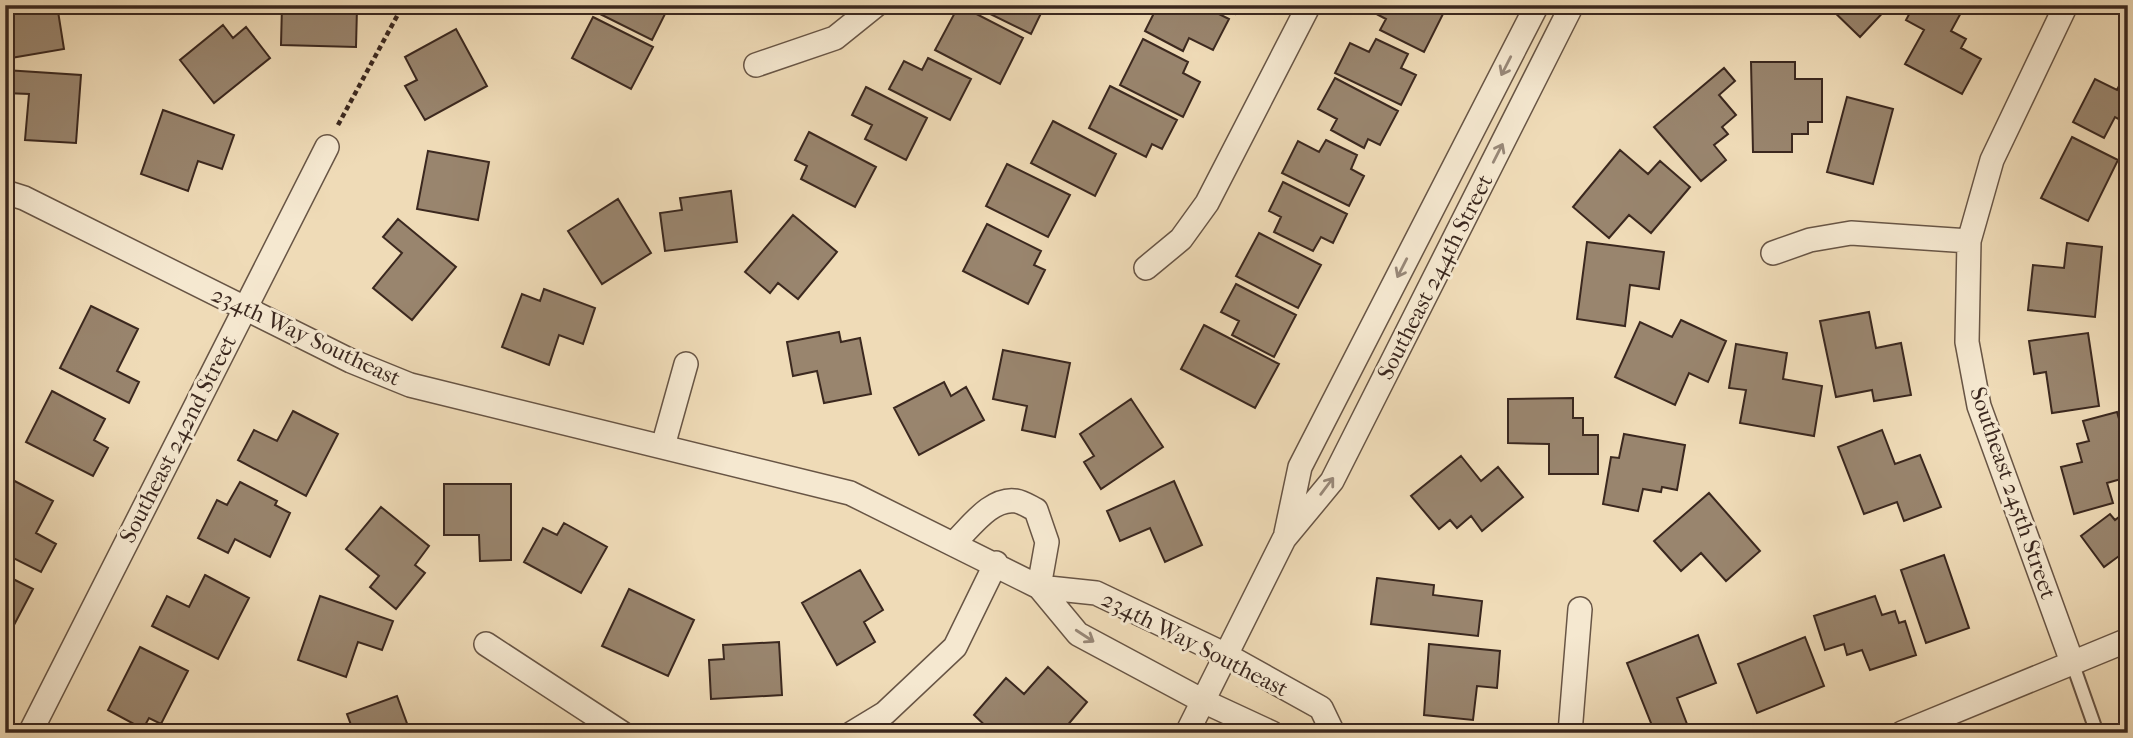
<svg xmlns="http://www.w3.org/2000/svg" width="2133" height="738" font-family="'IM FELL French Canon',serif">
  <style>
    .building { fill: #99856e; stroke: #3b281f; stroke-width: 2 }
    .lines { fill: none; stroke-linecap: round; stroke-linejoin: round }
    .service-casing { stroke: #685545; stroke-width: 16 }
    .minor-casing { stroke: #685545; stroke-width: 26 }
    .path { stroke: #3b281f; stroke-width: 4.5; stroke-dasharray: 5 3.5; stroke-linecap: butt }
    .service { stroke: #f5e8d0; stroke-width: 12 }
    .minor { stroke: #f5e8d0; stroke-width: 23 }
    .oneway { stroke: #988878 }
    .labels { text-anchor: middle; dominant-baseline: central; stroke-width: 6; stroke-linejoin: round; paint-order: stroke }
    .street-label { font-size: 23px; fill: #3b281f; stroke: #f5e8d0 }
  </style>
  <rect width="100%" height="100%" fill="#efdbb7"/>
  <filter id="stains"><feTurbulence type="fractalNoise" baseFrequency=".00286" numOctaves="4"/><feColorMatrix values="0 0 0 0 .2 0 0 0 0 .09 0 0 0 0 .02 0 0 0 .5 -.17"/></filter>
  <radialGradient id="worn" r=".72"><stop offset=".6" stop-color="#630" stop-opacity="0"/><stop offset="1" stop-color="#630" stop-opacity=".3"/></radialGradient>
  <path class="building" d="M5 5H57L64 49 5 59Z
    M282 5 357 8 356 47 281 45Z
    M595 5H662L668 8 652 40 592 10Z
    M959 5 1023 38 1000 84 935 50Z
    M972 5H1045L1031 34Z
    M1158 5H1201L1229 19 1213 50 1189 38 1183 51 1145 31Z
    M1217 5H1240L1235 14Z
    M1369 5H1440L1446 8 1424 52 1380 30 1386 19 1367 9Z
    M1827 5H1890L1860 37Z
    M1914 5H1957L1963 9 1951 31 1966 39 1961 48 1981 59 1962 94 1905 64 1924 30 1906 20Z
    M593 17 653 47 631 89 572 58Z
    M223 25 233 38 246 27 270 58 214 103 180 60Z
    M456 29 487 86 425 120 405 86 417 80 405 57Z
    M1143 39 1188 62 1183 73 1200 82 1183 117 1120 85Z
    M1376 39 1408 54 1401 68 1416 75 1401 105 1335 73 1350 43 1369 52Z
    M928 58 971 79 950 120 889 89 904 61 922 70Z
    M1751 62H1795V79H1822V122H1808V134H1792V152H1753Z
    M1724 68 1735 81 1719 95 1736 115 1722 127 1728 134 1714 145 1726 160 1701 181 1654 127Z
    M5 70 81 75 76 143 25 140 29 94 5 93Z
    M2124 76 2128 78V124L2115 117 2104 138 2073 122 2095 79 2117 90Z
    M1335 78 1398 111 1380 145 1368 139 1364 148 1331 130 1337 119 1318 109Z
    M1110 86 1177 120 1162 149 1152 144 1146 157 1089 128Z
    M866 87 927 118 906 160 865 139 872 125 852 115Z
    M1847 97 1893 109 1873 184 1827 172Z
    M163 110 234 135 222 169 198 161 188 191 141 174Z
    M1053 121 1116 154 1095 196 1031 163Z
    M809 132 876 167 855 207 801 179 807 166 795 160Z
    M2072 137 2118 160 2088 221 2041 198Z
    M1326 140 1357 155 1351 169 1364 176 1349 206 1282 173 1298 141 1319 152Z
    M1620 150 1648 174 1660 161 1690 187 1651 233 1629 215 1609 238 1573 207Z
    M428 151 489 162 478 220 417 209Z
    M1007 164 1070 195 1048 237 986 206Z
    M1283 182 1347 214 1333 243 1321 237 1313 251 1274 232 1281 217 1269 211Z
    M731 191 737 242 665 251 660 213 682 210 680 198Z
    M618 199 651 253 602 284 568 231Z
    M793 215 837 252 798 299 778 283 770 293 745 272Z
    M398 219 456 267 412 320 373 288 402 253 383 237Z
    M987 224 1041 251 1034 265 1045 270 1028 304 963 271Z
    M1259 233 1321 265 1298 308 1236 276Z
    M1587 242 1664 252 1659 289 1630 285 1625 326 1577 319Z
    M2067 243 2102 247 2095 317 2028 310 2033 265 2064 268Z
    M1236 284 1296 315 1274 357 1232 335 1239 321 1221 312Z
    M544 289 595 308 583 344 559 335 549 365 502 347 522 294 540 301Z
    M91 306 138 329 117 371 139 382 129 403 60 368Z
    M1869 312 1876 348 1901 343 1911 395 1874 401 1872 390 1836 397 1820 321Z
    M1681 320 1726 341 1708 382 1689 373 1675 405 1615 377 1640 322 1672 337Z
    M1204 325 1279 364 1255 408 1181 369Z
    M839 332 841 342 860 338 871 394 824 403 817 371 793 376 787 342Z
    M2088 333 2099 406 2052 413 2046 372 2034 374 2029 341Z
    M1736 344 1787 353 1783 379 1822 386 1814 436 1740 423 1746 390 1729 388Z
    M1003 350 1070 363 1055 437 1022 430 1027 406 993 399Z
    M944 382 951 396 966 387 984 420 919 455 894 408Z
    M52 391 105 419 94 440 108 448 93 476 26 442Z
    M1573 398V418H1583V435H1598V474H1549V444L1508 443V399Z
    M1131 399 1163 447 1101 489 1084 462 1094 456 1080 434Z
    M293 411 338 434 306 496 238 460 254 430 277 441Z
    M2117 412 2128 450V477L2107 483 2113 503 2074 514 2061 467 2082 462 2077 444 2089 441 2083 421Z
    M1882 430 1895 464 1920 455 1941 507 1904 521 1897 502 1864 514 1838 447Z
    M1624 434 1685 445 1677 490 1662 487 1661 492 1643 489 1638 511 1603 504 1611 457 1619 458Z
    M1461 456 1481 481 1498 467 1523 497 1482 531 1471 516 1457 528 1450 520 1439 529 1411 496Z
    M5 476 53 501 36 533 56 544 41 572 5 554Z
    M1174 481 1202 545 1165 562 1150 528 1120 541 1107 511Z
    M240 482 277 501 275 505 290 513 270 557 235 539 228 553 198 538 217 500 227 505Z
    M444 484H511V560L480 561 479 535H444Z
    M1709 493 1760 551 1726 581 1701 553 1681 571 1654 541Z
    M381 507 429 546 415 565 425 573 396 609 370 587 379 576 346 549Z
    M2128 510V567L2119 556 2104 567 2081 536 2110 514 2115 520Z
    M564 523 607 547 581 593 524 562 543 528 557 535Z
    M1944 555 1969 628 1926 643 1901 570Z
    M860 570 883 610 864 622 875 642 837 665 802 603Z
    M5 575 33 589 5 642Z
    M205 575 249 598 218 659 152 626 167 596 189 607Z
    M1377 578 1434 585 1433 595 1482 601 1478 636 1371 624Z
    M629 589 694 620 668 676 602 646Z
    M320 596 393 621 382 650 358 642 346 677 298 660Z
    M1875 596 1882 615 1895 611 1899 623 1905 621 1916 655 1870 670 1862 650 1847 655 1844 644 1825 650 1814 616Z
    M1698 635 1716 683 1677 698 1687 724 1655 733 1627 663Z
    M1805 637 1824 686 1757 713 1738 664Z
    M779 642 782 695 711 699 709 660 724 659 723 645Z
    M1429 644 1500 651 1497 688 1477 686 1473 720 1424 715Z
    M140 647 188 671 161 724 149 718 143 729 108 710Z
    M1048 667 1087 702 1061 733H1018L1014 729 1010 733H993L974 715 1006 678 1024 694Z
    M397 696 409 729 399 733H331L351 725 347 714Z
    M98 725 113 733H94Z"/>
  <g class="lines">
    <defs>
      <path id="service" d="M2072 662 2097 733"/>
      <path id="minor" d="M2066 5 1992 160 1969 241 1967 342 1979 406 2072 662
        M756 65 835 38 876 5
        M5 192 24 198 351 361 410 385 850 493 1039 587 1078 634 1203 701 1272 733
        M1773 253 1810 240 1851 233 1969 241
        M1146 268 1181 239 1207 203 1309 5
        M663 446 686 364
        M1286 533 1300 467 1537 5
        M954 543C970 528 991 497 1016 501 1023 502 1030 507 1036 510L1047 542 1039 587
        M1039 587 1096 593 1226 655 1321 708 1333 733
        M486 644 622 733
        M30 733 327 147
        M852 733 885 713 955 647 996 563
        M1187 733 1284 539 1332 481 1572 5
        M1570 733 1580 609
        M1902 733 2128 640"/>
    </defs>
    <use href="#service" class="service-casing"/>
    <use href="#minor" class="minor-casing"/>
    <path class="path" d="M338 125 403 5"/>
    <use href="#service" class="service"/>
    <use href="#minor" class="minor"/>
  </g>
  <defs><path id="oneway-shaft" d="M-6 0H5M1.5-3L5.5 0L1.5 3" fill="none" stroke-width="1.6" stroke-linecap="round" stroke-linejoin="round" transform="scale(1.75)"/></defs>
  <g class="oneway">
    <use href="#oneway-shaft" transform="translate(1506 66) rotate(117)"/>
    <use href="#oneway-shaft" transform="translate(1498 153) rotate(-63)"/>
    <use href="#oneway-shaft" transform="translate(1402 268) rotate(117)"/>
    <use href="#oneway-shaft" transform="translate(1327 486) rotate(-53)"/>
    <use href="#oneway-shaft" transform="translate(1085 636) rotate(33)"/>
  </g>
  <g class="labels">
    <g class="street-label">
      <text transform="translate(1435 277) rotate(-63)">Southeast 244th Street</text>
      <text transform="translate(306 336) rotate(25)">234th Way Southeast</text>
      <text transform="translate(178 439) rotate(-63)">Southeast 242nd Street</text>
      <text transform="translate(2013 493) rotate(71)">Southeast 245th Street</text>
      <text transform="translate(1195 644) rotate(27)">234th Way Southeast</text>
    </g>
  </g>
  <rect width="2133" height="738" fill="none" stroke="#efdbb7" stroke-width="28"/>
  <rect x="7" y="7" width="2119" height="724" fill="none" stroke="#3b281f" stroke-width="3.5"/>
  <rect x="14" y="14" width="2105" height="710" fill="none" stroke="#3b281f" stroke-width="2"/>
  <rect width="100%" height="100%" filter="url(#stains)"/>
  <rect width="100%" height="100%" fill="url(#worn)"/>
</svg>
